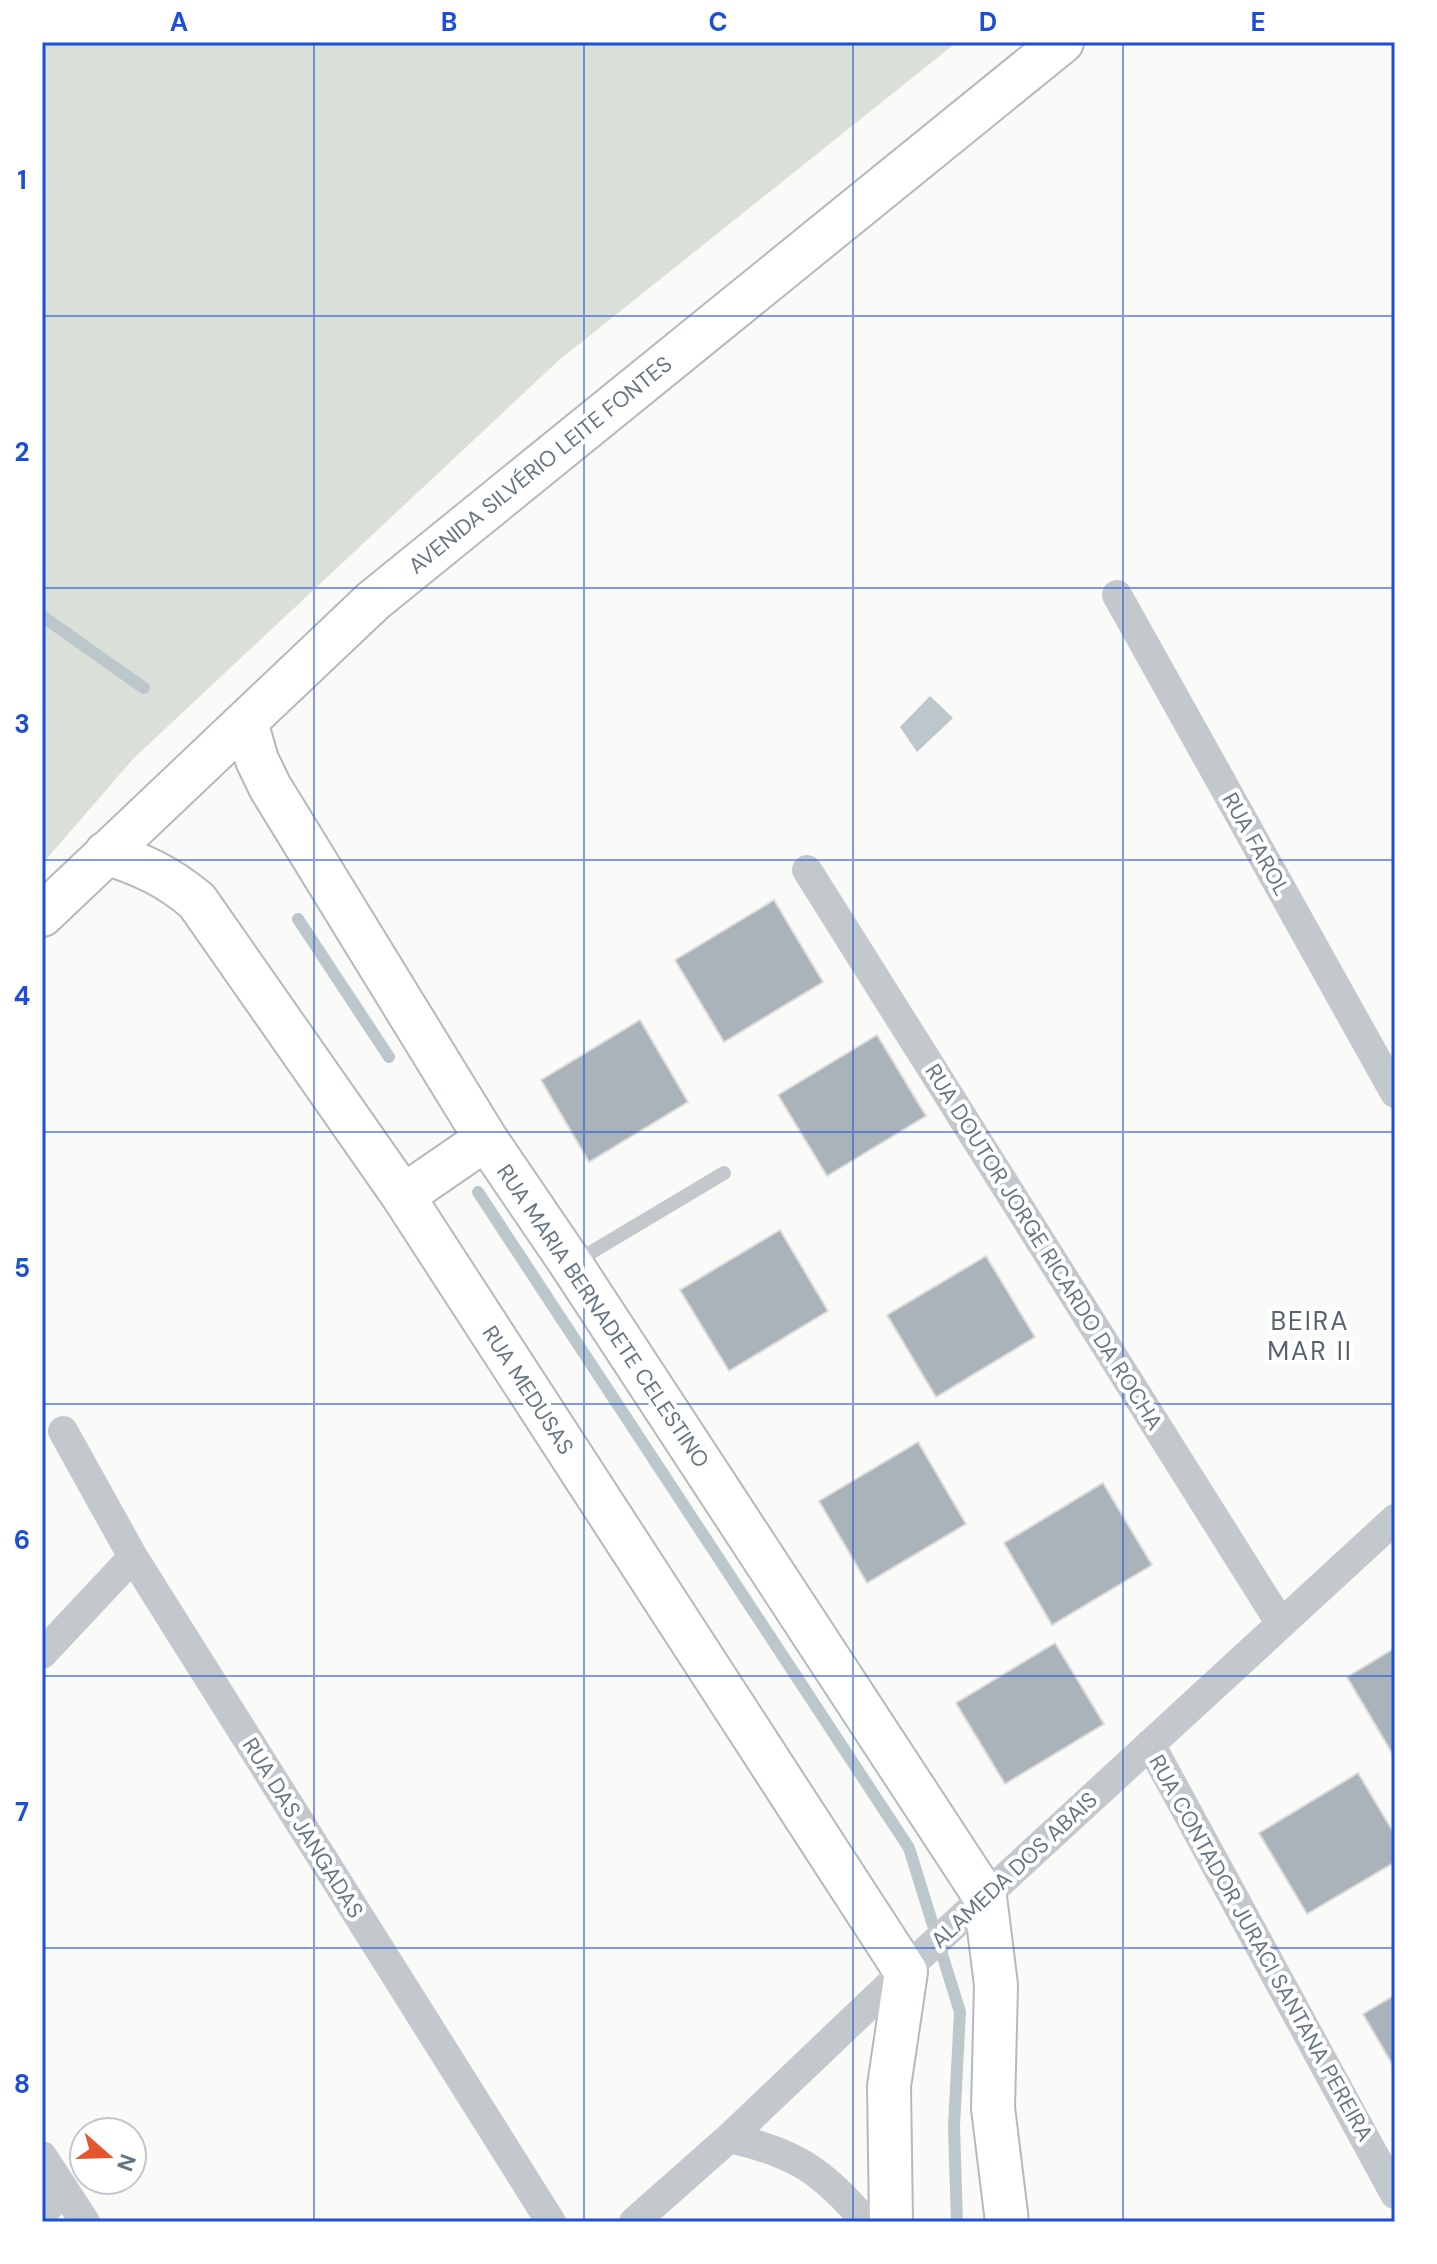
<svg xmlns="http://www.w3.org/2000/svg" width="1437" height="2264" font-family="'DM Sans',sans-serif">
  <style>
    .green { fill: #dadfd7 }
    .water { fill: #bbc7cb }
    .lines { fill: none; stroke-linecap: round; stroke-linejoin: round }
    .stream { stroke: #bbc7cb; stroke-width: 12 }
    .building { fill: #aab3b9; stroke: #dcdcda; stroke-width: 2 }
    .secondary-casing { stroke: #b3babf; stroke-width: 46 }
    .lane { stroke: #c3c8cc; stroke-width: 14 }
    .street { stroke: #c3c8cc; stroke-width: 30 }
    .secondary { stroke: #fff; stroke-width: 42 }
    .grid { fill: none; stroke: #1d4ed8; stroke-width: 2; stroke-opacity: 0.55 }
    .labels { text-anchor: middle; dominant-baseline: central; stroke-width: 8; stroke-linejoin: round; paint-order: stroke }
    .street-label { font-size: 22px; fill: #657683; stroke: #fff }
    .quarter-label { font-size: 26px; letter-spacing: 2px; fill: #57646e; stroke: #fff }
    .neatline { fill: none; stroke: #1d4ed8; stroke-width: 3 }
    .grid-label { font-size: 26px; text-anchor: middle; font-weight: bold; fill: #1d4ed8 }
  </style>
  <rect width="100%" height="100%" fill="#fafaf8"/>
  <path class="green" d="M42 42H957L558 361 134 758 42 864Z"/>
  <path class="water" d="M930 696 953 718 917 752 900 727Z"/>
  <g class="lines">
    <path class="stream" d="M42 616 144 688
      M298 919 389 1057
      M478 1192 909 1848 960 2012 954 2126 957 2222"/>
  </g>
  <path class="building" d="M774 900 823 982 724 1042 675 960Z
    M640 1020 688 1102 589 1162 541 1080Z
    M877 1035 926 1116 827 1176 778 1095Z
    M780 1230 828 1311 729 1371 680 1290Z
    M986 1256 1035 1337 936 1397 887 1315Z
    M918 1442 966 1524 867 1583 819 1501Z
    M1103 1483 1152 1565 1052 1625 1004 1543Z
    M1055 1643 1104 1724 1005 1784 956 1703Z
    M1395 1648V1758L1347 1677Z
    M1358 1773 1395 1835V1862L1307 1914 1259 1833Z
    M1395 1995V2069L1363 2014Z"/>
  <g class="lines">
    <defs>
      <path id="secondary" d="M246 722 257 760 270 787 486 1139 571 1264 985 1897 996 1985 993 2108 1007 2222
        M106 853C143 865 167 876 197 901L403 1196 906 1972 889 2086 891 2222
        M42 915 373 601 1062 42
        M403 1196 486 1139"/>
    </defs>
    <use href="#secondary" class="secondary-casing"/>
    <path class="lane" d="M575 1262 724 1173"/>
    <path class="street" d="M1117 595 1395 1093
      M807 870 1281 1624
      M63 1431 133 1557 551 2222
      M42 1654 133 1557
      M1150 1744 1395 2194
      M729 2138C794 2152 823 2171 866 2222
      M42 2156 85 2222
      M42 2214 63 2189
      M634 2222 729 2138 916 1960 1395 1519"/>
    <use href="#secondary" class="secondary"/>
  </g>
  <path class="grid" d="M314 42V2222M584 42V2222M853 42V2222M1123 42V2222M42 316H1395M42 588H1395M42 860H1395M42 1132H1395M42 1404H1395M42 1676H1395M42 1948H1395"/>
  <g class="labels">
    <g class="street-label">
      <text transform="translate(540 465) rotate(-39)">AVENIDA SILVÉRIO LEITE FONTES</text>
      <text transform="translate(1256 844) rotate(61)">RUA FAROL</text>
      <text transform="translate(1044 1247) rotate(58)">RUA DOUTOR JORGE RICARDO DA ROCHA</text>
      <text transform="translate(603 1316) rotate(56)">RUA MARIA BERNADETE CELESTINO</text>
      <text transform="translate(528 1390) rotate(57)">RUA MEDUSAS</text>
      <text transform="translate(303 1828) rotate(58)">RUA DAS JANGADAS</text>
      <text transform="translate(1014 1870) rotate(-43)">ALAMEDA DOS ABAIS</text>
      <text transform="translate(1261 1948) rotate(61)">RUA CONTADOR JURACI SANTANA PEREIRA</text>
    </g>
    <g class="quarter-label">
      <text x="1310" y="1321">BEIRA<tspan x="1310" dy="30">MAR II</tspan></text>
    </g>
  </g>
  <rect width="1437" height="2264" fill="none" stroke="#ffffff" stroke-width="88"/>
  <g transform="translate(108 2156) rotate(110)"><circle r="38" fill="#ffffff" stroke="#c1c8cd" stroke-width="2"/>
  <path d="M0-6L14 30L0 20L-14 30Z" fill="#e4572e"/>
  <text y="-12" font-size="22" font-weight="bold" text-anchor="middle" fill="#657683">N</text>
  </g>
  <rect x="44" y="44" width="1349" height="2176" class="neatline"/>
  <g class="grid-label">
    <text x="179" y="31">A</text>
    <text x="449" y="31">B</text>
    <text x="718" y="31">C</text>
    <text x="988" y="31">D</text>
    <text x="1258" y="31">E</text>
    <text x="22" y="189">1</text>
    <text x="22" y="461">2</text>
    <text x="22" y="733">3</text>
    <text x="22" y="1005">4</text>
    <text x="22" y="1277">5</text>
    <text x="22" y="1549">6</text>
    <text x="22" y="1821">7</text>
    <text x="22" y="2093">8</text>
  </g>
</svg>
